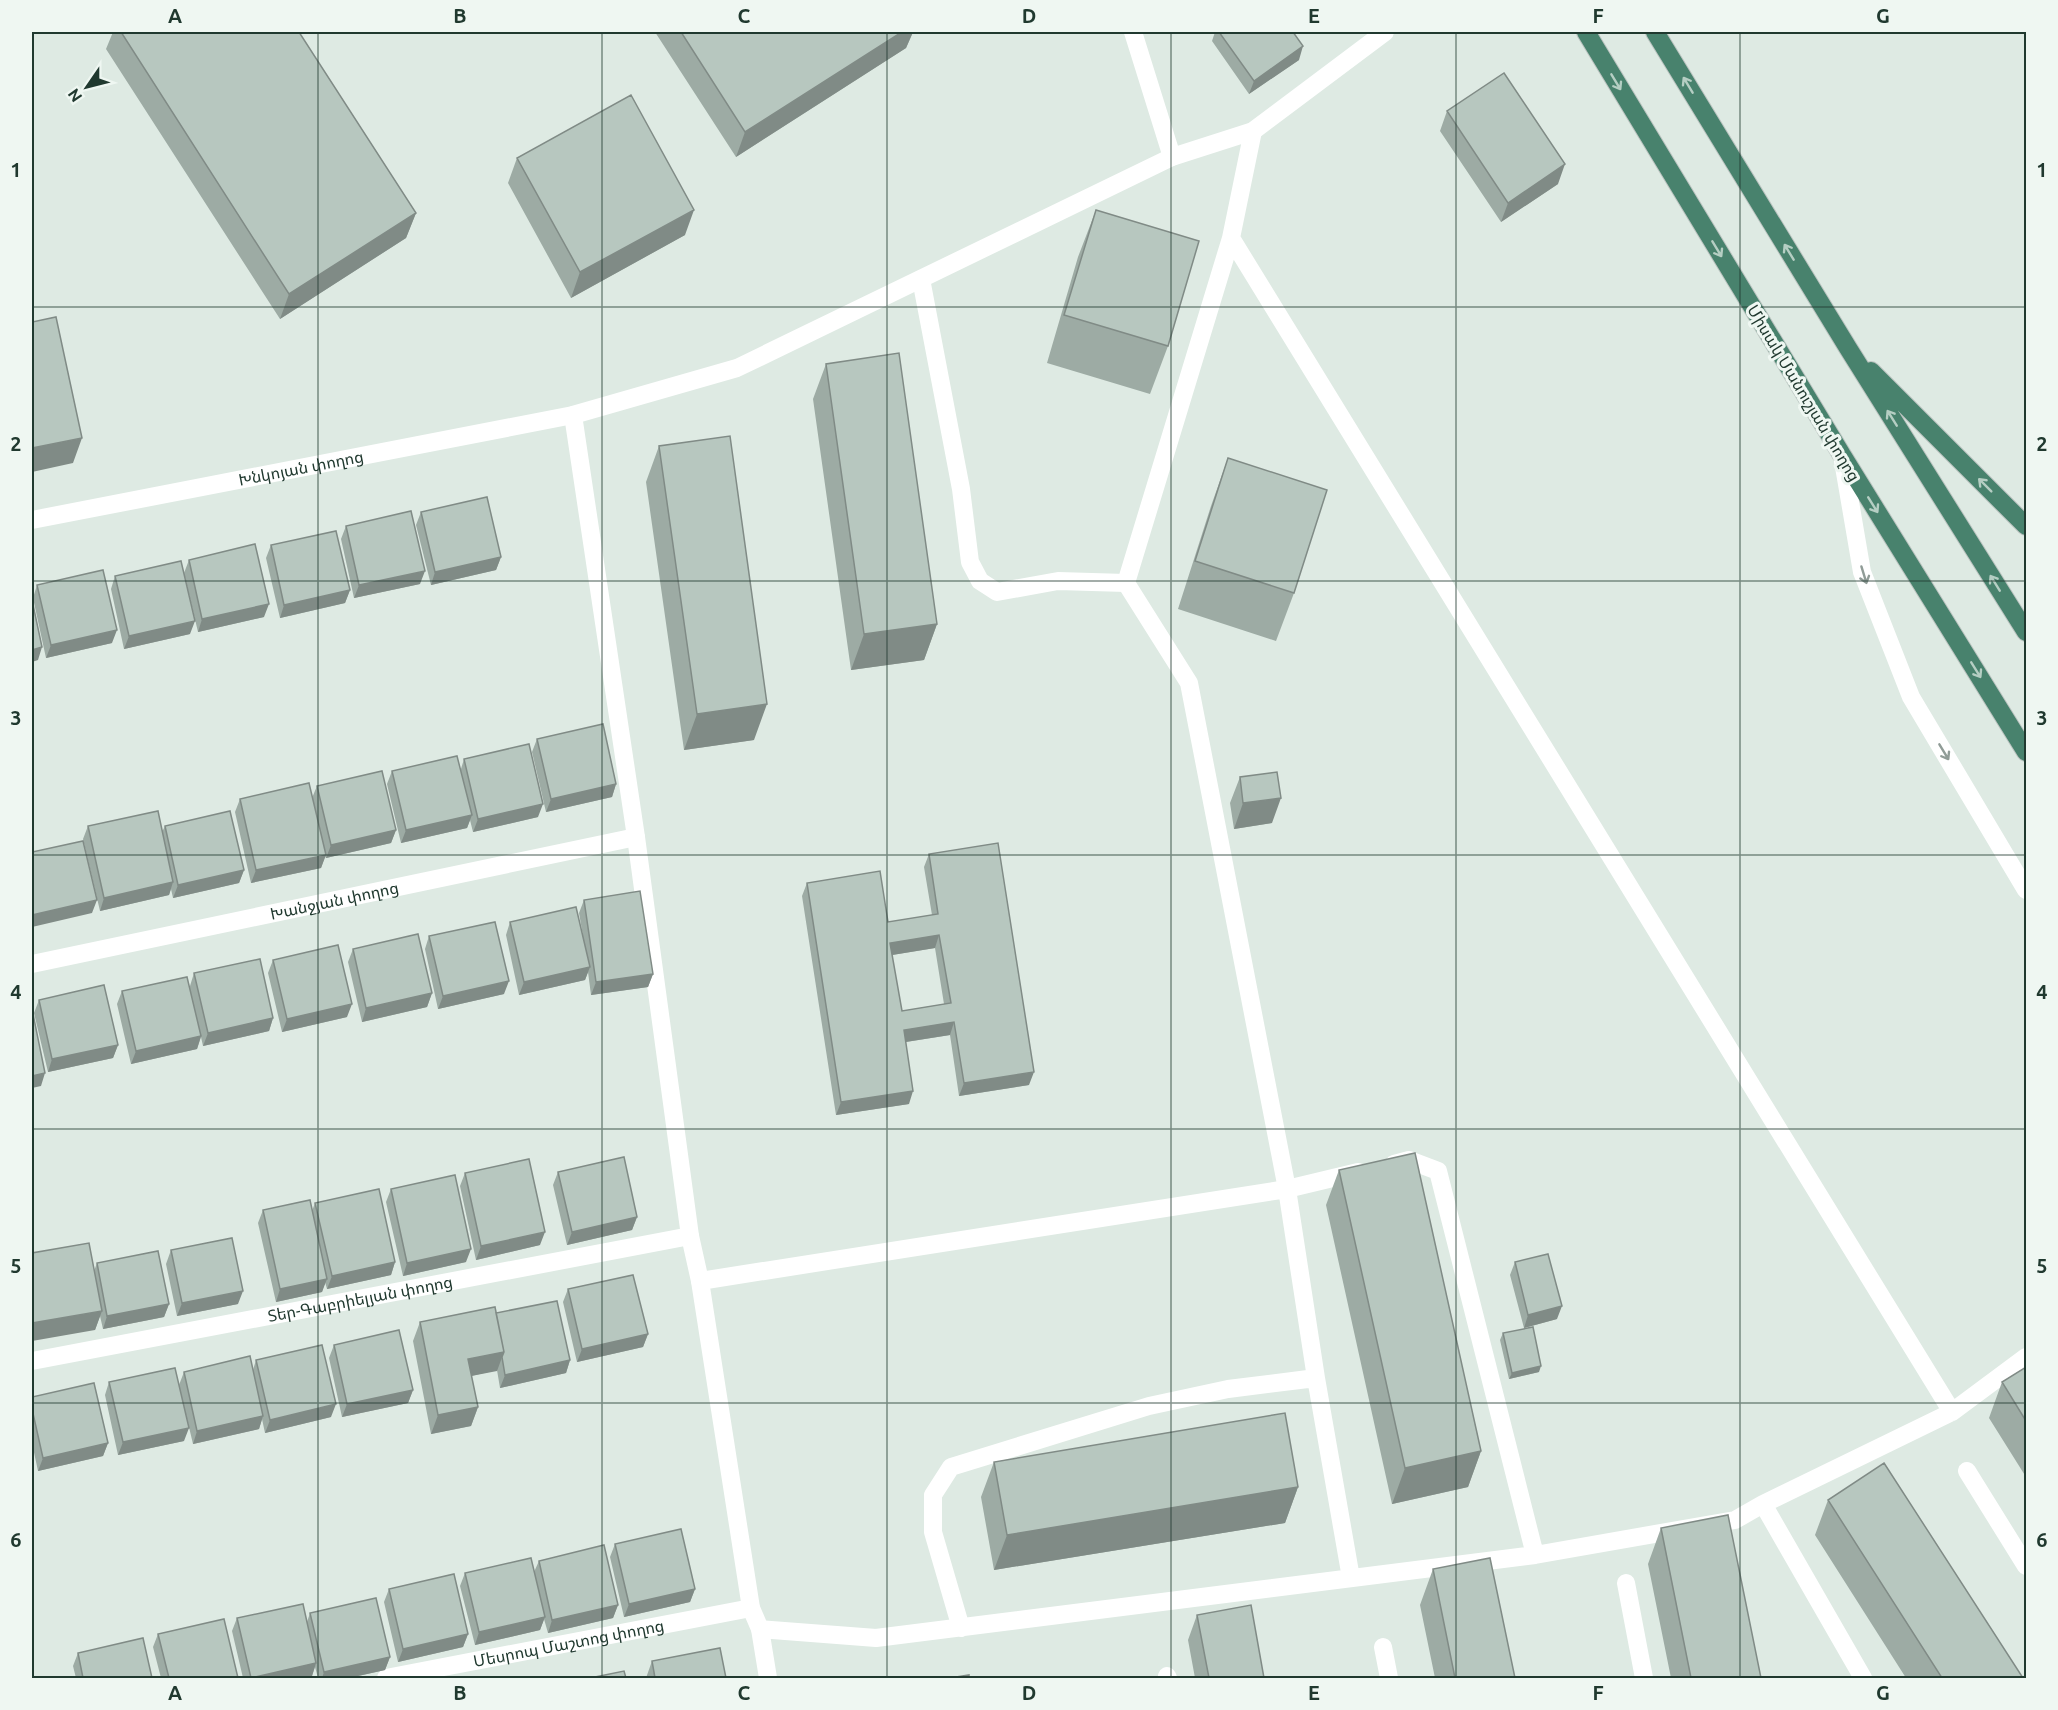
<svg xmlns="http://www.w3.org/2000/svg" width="2058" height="1710" font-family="Ubuntu,'Noto Sans Armenian',sans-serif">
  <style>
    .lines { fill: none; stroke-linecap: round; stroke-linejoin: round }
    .trunk-casing { stroke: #bcc4c1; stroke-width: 20 }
    .service { stroke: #fff; stroke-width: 18 }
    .minor { stroke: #fff; stroke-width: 18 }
    .tertiary { stroke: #fff; stroke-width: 18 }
    .trunk { stroke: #48826d; stroke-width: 18 }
    .wall { fill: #9daba4; fill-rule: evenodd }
    .shaded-wall { fill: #808b86 }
    .building { fill: #b7c7bf; stroke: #808b86; stroke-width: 1.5; fill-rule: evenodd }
    .oneway { stroke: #b5cec3 }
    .oneway2 { stroke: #909c97 }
    .grid { fill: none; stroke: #20392f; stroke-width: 1.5; stroke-opacity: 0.55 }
    .labels { text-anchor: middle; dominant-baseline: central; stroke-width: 6; stroke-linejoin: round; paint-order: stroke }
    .street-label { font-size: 16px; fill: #20392f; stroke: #eff7f2 }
    .neatline { fill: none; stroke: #20392f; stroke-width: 2 }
    .grid-label { font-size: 20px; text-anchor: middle; font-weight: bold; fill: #20392f }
  </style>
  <rect width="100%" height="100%" fill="#deeae3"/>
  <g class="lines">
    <defs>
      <path id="trunk" d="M1586 32 1842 455 2026 752
        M1655 32 1848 348 2026 632
        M1871 371 2026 526"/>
    </defs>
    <use href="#trunk" class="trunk-casing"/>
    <path class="service" d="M1133 32 1172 157
      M1253 131 1231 238 1952 1412
      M1231 238 1126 583 1189 683 1287 1189 1316 1378 1351 1578
      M1394 1164 1409 1160 1438 1171 1535 1555
      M700 1281 1287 1189 1358 1172
      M1967 1471 2026 1566
      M1763 1504 1863 1678
      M1626 1583 1644 1678
      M961 1628 933 1532V1495L951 1467 1149 1406 1228 1389 1316 1378
      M760 1629 876 1638 1535 1555 1735 1520 1763 1504 1952 1412 2026 1357
      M1383 1647 1389 1678
      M1167 1676 1168 1678"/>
    <g class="minor">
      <path d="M921 279 961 489 970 562 980 581 997 592 1058 581 1126 583"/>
      <path d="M573 415 636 837 690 1236 700 1281 751 1608 760 1629 768 1678"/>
      <path id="s1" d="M32 520 573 415 737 368 1172 157 1253 131 1385 32"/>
      <path id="s2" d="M32 964 636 837"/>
      <path id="s3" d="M32 1361 690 1236"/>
      <path id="s4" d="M386 1678 751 1608"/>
    </g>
    <path class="tertiary" d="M1842 455 1862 572 1911 697 2026 890"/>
    <use href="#trunk" class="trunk"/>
  </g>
  <path class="wall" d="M113 32H299L416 213 406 238 280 319 106 49Z
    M655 32H913L906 48 736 157Z
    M1215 32H1293L1299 60 1249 94 1212 41Z
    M1447 111 1558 184 1501 222 1440 131Z
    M517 158 685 235 571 298 508 183Z
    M1096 210 1168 346 1150 394 1047 363 1078 257Z
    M826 364 937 624 924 660 851 670 813 399Z
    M659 446 754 740 684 750 646 482Z
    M1228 458 1294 593 1276 641 1178 609 1211 506Z
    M421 512 501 557 496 570 431 585 416 525Z
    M346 526 420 584 354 598 341 539Z
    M271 545 350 590 345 603 280 618 266 558Z
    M189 560 264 617 198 632 184 573Z
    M115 576 190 634 124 649 111 589Z
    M37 585 112 643 46 658 33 598Z
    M537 739 616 784 612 797 546 812 532 752Z
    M464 759 538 817 473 832 470 820 467 828 401 843 387 784 392 771 461 769Z
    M1240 777 1272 823 1234 829 1230 803Z
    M317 786 396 830 391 843 326 858 325 856 321 868 251 883 235 812 240 799 312 798Z
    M88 826 162 832 165 826 244 870 239 883 173 898 171 889 169 895 100 911 83 839Z
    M929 854 1029 1085 959 1096 950 1035 906 1042 909 1104 836 1115 802 896 807 883 888 922 932 915 924 867ZM935 948 944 1004 902 1011 892 955Z
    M584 900 653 974 648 987 591 995 588 972 585 980 519 995 506 935 510 922 583 936 579 913Z
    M429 936 504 994 438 1009 425 949Z
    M353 949 432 993 427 1007 362 1022 348 962Z
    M273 960 347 1017 282 1032 268 973Z
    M194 973 273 1018 269 1031 203 1046 201 1037 197 1049 131 1064 117 1004 122 991 190 986Z
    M39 1000 118 1045 113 1058 48 1072 34 1013Z
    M1339 1170 1481 1451 1468 1487 1392 1504 1326 1205Z
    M558 1172 637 1217 632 1230 567 1245 553 1185Z
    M465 1173 540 1245 476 1260 460 1186Z
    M391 1189 466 1262 403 1276 386 1202Z
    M315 1203 395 1262 391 1275 327 1289 325 1282 322 1292 276 1302 258 1223 263 1210 312 1211Z
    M171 1250 238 1304 177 1316 166 1264Z
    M1515 1262 1557 1319 1524 1328 1510 1275Z
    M97 1263 169 1304 164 1317 103 1329 100 1316 95 1330 94 1271Z
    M568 1289 648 1334 643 1347 577 1362 563 1302Z
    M496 1313 570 1360 566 1373 500 1388 497 1370 471 1376 478 1407 471 1426 431 1434 413 1341 420 1322Z
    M1503 1333 1539 1372 1509 1379 1500 1340Z
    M334 1345 413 1390 408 1403 342 1417 329 1358Z
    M256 1360 331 1417 265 1433 262 1419 259 1429 193 1444 179 1385 184 1372 253 1370Z
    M2026 1367V1477L1989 1418 2002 1382Z
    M109 1382 184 1441 118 1455 105 1395Z
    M32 1397 108 1443 103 1456 38 1471 32 1443Z
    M994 1462 1298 1487 1285 1523 994 1570 981 1497Z
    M1828 1500 2023 1678H1906L1815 1535Z
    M1661 1528 1761 1678H1671L1648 1564Z
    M615 1544 695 1589 690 1602 624 1617 610 1557Z
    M539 1561 618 1605 613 1618 548 1633 544 1619 540 1630 475 1645 460 1586 465 1573 534 1572Z
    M1433 1569 1515 1678H1435L1420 1605Z
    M389 1589 468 1634 463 1647 398 1662 384 1602Z
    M310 1613 390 1657 385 1670 349 1678H318L315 1667 312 1676 300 1678H243L232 1631 237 1618 307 1622Z
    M1197 1615 1264 1678H1195L1188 1640Z
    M158 1634 238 1678H161L153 1647Z
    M78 1653 152 1678H76L73 1666Z
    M652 1661 726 1678H646Z"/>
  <path class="shaded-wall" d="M902 32H913L906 48 736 157 745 132Z
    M1303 46 1299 60 1249 94 1254 81Z
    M1565 164 1558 184 1501 222 1508 203Z
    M694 210 685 235 571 298 580 272Z
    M416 213 406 238 280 319 289 294Z
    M82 438 73 463 32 472V448Z
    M501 557 496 570 431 585 435 572Z
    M425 571 420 584 354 598 359 585Z
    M350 590 345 603 280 618 284 605Z
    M269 604 264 617 198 632 202 619Z
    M195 621 190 634 124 649 129 636Z
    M937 624 924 660 851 670 864 634Z
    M117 630 112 643 46 658 51 645Z
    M42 647 38 660 32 662V650Z
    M767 704 754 740 684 750 697 714Z
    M616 784 612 797 546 812 551 799Z
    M1281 798 1272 823 1234 829 1243 803Z
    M543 804 538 817 473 832 478 819Z
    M472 815 467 828 401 843 406 830Z
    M396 830 391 843 326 858 331 845Z
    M326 855 321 868 251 883 256 870Z
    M244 870 239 883 173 898 178 885Z
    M173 882 169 895 100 911 104 898Z
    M97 900 92 913 32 927V915Z
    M939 935 935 948 886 956 890 943Z
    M590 967 585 980 519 995 524 982Z
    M653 974 648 987 591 995 596 982Z
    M509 981 504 994 438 1009 443 996Z
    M432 993 427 1007 362 1022 366 1008Z
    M352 1004 347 1017 282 1032 287 1019Z
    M273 1018 269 1031 203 1046 208 1033Z
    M954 1022 950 1035 899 1043 904 1030Z
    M201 1036 197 1049 131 1064 136 1051Z
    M118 1045 113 1058 48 1072 52 1059Z
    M1034 1072 1029 1085 959 1096 964 1083Z
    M45 1073 41 1086 32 1088V1076Z
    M913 1091 909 1104 836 1115 841 1102Z
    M637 1217 632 1230 567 1245 572 1232Z
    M545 1232 540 1245 476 1260 481 1246Z
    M471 1249 466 1262 403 1276 407 1263Z
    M395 1262 391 1275 327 1289 332 1276Z
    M327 1279 322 1292 276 1302 280 1289Z
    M243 1291 238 1304 177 1316 182 1303Z
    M169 1304 164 1317 103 1329 107 1316Z
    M1562 1306 1557 1319 1524 1328 1528 1315Z
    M102 1311 95 1330 32 1341V1323Z
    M648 1334 643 1347 577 1362 582 1349Z
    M504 1352 497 1371 461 1378 468 1359Z
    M570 1360 566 1373 500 1388 505 1375Z
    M1541 1366 1539 1372 1509 1379 1512 1373Z
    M413 1390 408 1403 342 1417 347 1404Z
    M336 1404 331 1417 265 1433 270 1420Z
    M478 1407 471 1426 431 1434 438 1415Z
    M263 1416 259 1429 193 1444 197 1431Z
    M189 1428 184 1441 118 1455 123 1442Z
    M108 1443 103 1456 38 1471 43 1458Z
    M1481 1451 1468 1487 1392 1504 1405 1468Z
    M1298 1487 1285 1523 994 1570 1007 1535Z
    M695 1589 690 1602 624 1617 629 1604Z
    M618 1605 613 1618 548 1633 552 1620Z
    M545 1617 540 1630 475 1645 479 1632Z
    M468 1634 463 1647 398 1662 403 1649Z
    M390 1657 385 1670 349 1678H322L324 1672Z
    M316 1663 312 1676 300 1678H250H251Z"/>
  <path class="building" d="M121 32H299L416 213 289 294Z
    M681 32H902L745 132Z
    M1219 32H1293L1303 46 1254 81Z
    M1504 73 1565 164 1508 203 1447 111Z
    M631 95 694 210 580 272 517 158Z
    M1096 210 1199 241 1168 346 1064 315Z
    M56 317 82 438 32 448V322Z
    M899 353 937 624 864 634 826 364Z
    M730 436 767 704 697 714 659 446Z
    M1228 458 1327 490 1294 593 1195 561Z
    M487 497 501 557 435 572 421 512Z
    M411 511 425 571 359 585 346 526Z
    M336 531 350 590 284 605 271 545Z
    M255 544 269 604 202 619 189 560Z
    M181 561 195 621 129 636 115 576Z
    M103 570 117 630 51 645 37 585Z
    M32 600 42 647 32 650Z
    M603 724 616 784 551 799 537 739Z
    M529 744 543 804 478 819 464 759Z
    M457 756 472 815 406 830 392 771Z
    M382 771 396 830 331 845 317 786Z
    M1277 772 1281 798 1243 803 1240 777Z
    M309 783 326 855 256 870 240 799Z
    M158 811 173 882 104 898 88 826Z
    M230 811 244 870 178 885 165 826Z
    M83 841 97 900 32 915V852Z
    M998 843 1034 1072 964 1083 954 1022 904 1030 913 1091 841 1102 807 883 880 871 888 922 938 914 929 854ZM939 935 951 1003 902 1011 890 943Z
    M640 891 653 974 596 982 584 900Z
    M576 907 590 967 524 982 510 922Z
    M495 922 509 981 443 996 429 936Z
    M418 934 432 993 366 1008 353 949Z
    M338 945 352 1004 287 1019 273 960Z
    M260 959 273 1018 208 1033 194 973Z
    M187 977 201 1036 136 1051 122 991Z
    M104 985 118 1045 52 1059 39 1000Z
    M32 1009 45 1073 32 1076Z
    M1415 1153 1481 1451 1405 1468 1339 1170Z
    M624 1157 637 1217 572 1232 558 1172Z
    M529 1159 545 1232 481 1246 465 1173Z
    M455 1175 471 1249 407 1263 391 1189Z
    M379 1189 395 1262 332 1276 315 1203Z
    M310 1200 327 1279 280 1289 263 1210Z
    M232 1238 243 1291 182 1303 171 1250Z
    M89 1243 102 1311 32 1323V1253Z
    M158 1251 169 1304 107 1316 97 1263Z
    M1548 1254 1562 1306 1528 1315 1515 1262Z
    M633 1275 648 1334 582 1349 568 1289Z
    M557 1301 570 1360 505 1375 502 1357 504 1352 496 1313Z
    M495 1307 504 1352 468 1359 478 1407 438 1415 420 1322Z
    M1533 1327 1541 1366 1512 1373 1503 1333Z
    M399 1330 413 1390 347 1404 334 1345Z
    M322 1345 336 1404 270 1420 256 1360Z
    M250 1356 263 1416 197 1431 184 1372Z
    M2026 1367V1421L2002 1382Z
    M175 1368 189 1428 123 1442 109 1382Z
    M94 1383 108 1443 43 1458 32 1409V1397Z
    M1285 1413 1298 1487 1007 1535 994 1462Z
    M1884 1463 2023 1678H1942L1828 1500Z
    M1728 1515 1761 1678H1691L1661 1528Z
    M681 1529 695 1589 629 1604 615 1544Z
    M604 1545 618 1605 552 1620 539 1561Z
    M531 1558 545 1617 479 1632 465 1573Z
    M1490 1558 1515 1678H1455L1433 1569Z
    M454 1574 468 1634 403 1649 389 1589Z
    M376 1598 390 1657 324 1672 310 1613Z
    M303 1604 316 1663 251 1678 237 1618Z
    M1251 1605 1264 1678H1209L1197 1615Z
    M224 1619 238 1678H169L158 1634Z
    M143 1638 152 1678H83L78 1653Z
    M720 1648 726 1678H655L652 1661Z
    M624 1671 626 1678H590Z
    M969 1675V1678H950Z"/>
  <defs><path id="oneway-shaft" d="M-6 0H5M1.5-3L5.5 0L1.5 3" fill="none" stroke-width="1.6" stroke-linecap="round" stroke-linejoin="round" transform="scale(1.5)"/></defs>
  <g class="oneway">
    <use href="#oneway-shaft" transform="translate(1616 82) rotate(59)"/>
    <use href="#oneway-shaft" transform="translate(1688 85) rotate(-121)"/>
    <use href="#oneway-shaft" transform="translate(1717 249) rotate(59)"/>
    <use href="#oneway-shaft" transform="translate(1789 252) rotate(-121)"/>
    <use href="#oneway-shaft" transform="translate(1892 418) rotate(-122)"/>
    <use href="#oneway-shaft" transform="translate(1985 485) rotate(-135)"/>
    <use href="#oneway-shaft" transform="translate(1873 505) rotate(58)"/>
    <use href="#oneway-shaft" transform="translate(1995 583) rotate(-122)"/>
    <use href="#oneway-shaft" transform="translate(1976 670) rotate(58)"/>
  </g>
  <g class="oneway2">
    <use href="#oneway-shaft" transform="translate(1864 575) rotate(73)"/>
    <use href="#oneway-shaft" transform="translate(1944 752) rotate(59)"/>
  </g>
  <path class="grid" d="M318 32V1678M602 32V1678M887 32V1678M1171 32V1678M1456 32V1678M1740 32V1678M32 307H2026M32 581H2026M32 855H2026M32 1129H2026M32 1403H2026"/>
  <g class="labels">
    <g class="street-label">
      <text transform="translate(1804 393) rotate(59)">Միսակ Մանուշյան փողոց</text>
      <text stroke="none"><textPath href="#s1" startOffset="274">Խնկոյան փողոց</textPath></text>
      <text stroke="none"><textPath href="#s2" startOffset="309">Խանջյան փողոց</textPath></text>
      <text stroke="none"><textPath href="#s3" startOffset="334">Տեր-Գաբրիելյան փողոց</textPath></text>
      <text stroke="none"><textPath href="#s4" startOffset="186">Մեսրոպ Մաշտոց փողոց</textPath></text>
    </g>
  </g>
  <rect width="2058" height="1710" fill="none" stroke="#eff7f2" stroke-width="66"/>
  <g transform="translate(87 87) rotate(235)" stroke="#eff7f2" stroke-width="4.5" paint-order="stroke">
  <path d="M0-4.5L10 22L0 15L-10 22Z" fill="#20392f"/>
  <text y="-9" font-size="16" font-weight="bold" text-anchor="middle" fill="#20392f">N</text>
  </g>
  <rect x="33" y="33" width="1992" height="1644" class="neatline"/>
  <g class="grid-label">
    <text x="175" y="23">A</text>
    <text x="460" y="23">B</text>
    <text x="744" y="23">C</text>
    <text x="1029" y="23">D</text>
    <text x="1314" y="23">E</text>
    <text x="1598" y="23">F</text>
    <text x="1883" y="23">G</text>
    <text x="16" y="177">1</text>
    <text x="2042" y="177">1</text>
    <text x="16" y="451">2</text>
    <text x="2042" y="451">2</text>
    <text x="16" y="725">3</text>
    <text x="2042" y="725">3</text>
    <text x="16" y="999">4</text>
    <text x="2042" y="999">4</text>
    <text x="16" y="1273">5</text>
    <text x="2042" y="1273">5</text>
    <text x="16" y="1547">6</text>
    <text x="2042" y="1547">6</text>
    <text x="175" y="1700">A</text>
    <text x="460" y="1700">B</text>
    <text x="744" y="1700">C</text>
    <text x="1029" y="1700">D</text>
    <text x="1314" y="1700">E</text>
    <text x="1598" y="1700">F</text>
    <text x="1883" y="1700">G</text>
  </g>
</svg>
